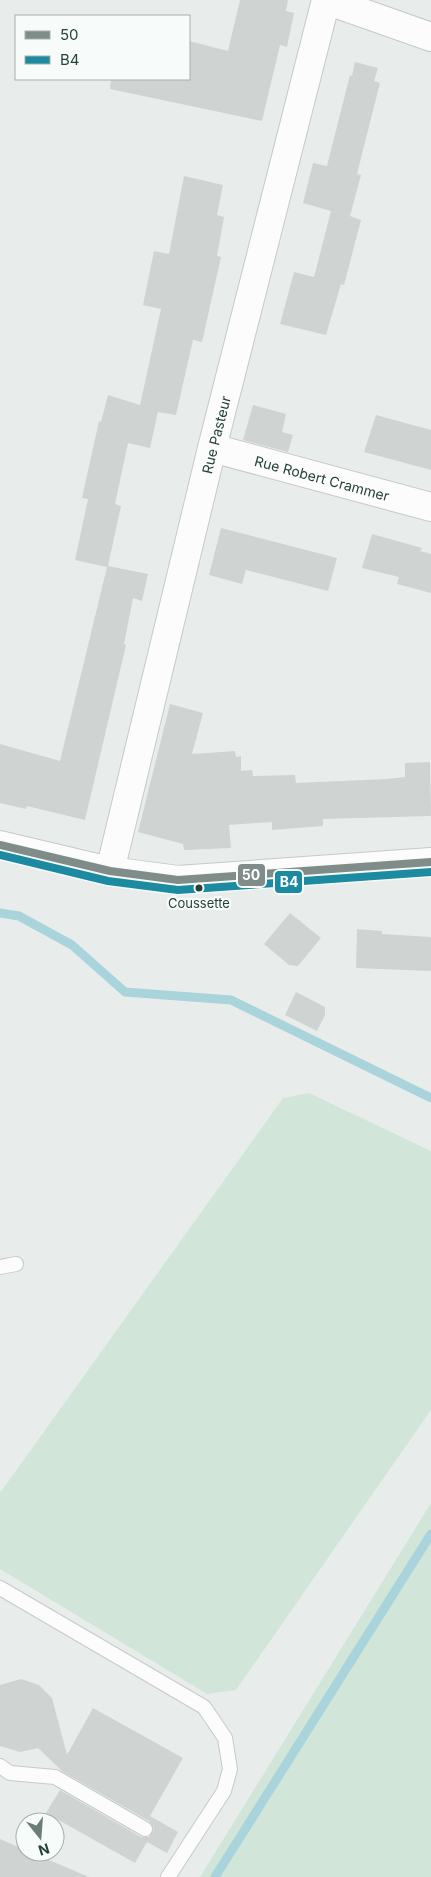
<svg xmlns="http://www.w3.org/2000/svg" width="431" height="1877" font-family="Inter,sans-serif">
  <style>
    .green { fill: #d1e6d8 }
    .lines { fill: none; stroke-linecap: round; stroke-linejoin: round }
    .stream { stroke: #a9d4db; stroke-width: 9 }
    .building { fill: #cfd4d2 }
    .service-casing { stroke: #c5cac8; stroke-width: 16 }
    .minor-casing { stroke: #c5cac8; stroke-width: 30 }
    .tertiary-casing { stroke: #c5cac8; stroke-width: 30 }
    .service { stroke: #fcfcfc; stroke-width: 14 }
    .minor { stroke: #fcfcfc; stroke-width: 28 }
    .tertiary { stroke: #fcfcfc; stroke-width: 28 }
    .bus-1-casing { stroke: #f7fbf9; stroke-width: 11 }
    .bus-2-casing { stroke: #f7fbf9; stroke-width: 11 }
    .bus-1 { stroke: #808c89; stroke-width: 8 }
    .bus-2 { stroke: #1c8aa1; stroke-width: 8 }
    .bus-dot { fill: #24423a; stroke: #f7fbf9; stroke-width: 2 }
    .labels { text-anchor: middle; dominant-baseline: central; stroke-width: 4.5; stroke-linejoin: round; paint-order: stroke }
    .bus-label { font-size: 13px; fill: #24423a; stroke: #f7fbf9 }
    .street-label { font-size: 14px; fill: #24423a; stroke: #f7fbf9 }
    .line-badge { stroke: #f7fbf9; stroke-width: 2 }
    .badge-label { font-size: 14px; text-anchor: middle; font-weight: bold; fill: #fff }
  </style>
  <rect width="100%" height="100%" fill="#e8edeb"/>
  <path class="green" d="M309 1093 431 1151V1410L236 1690 207 1694 0 1569V1493L283 1098Z
    M431 1503V1877H200Z"/>
  <g class="lines">
    <path class="stream" d="M0 913 19 916 72 945 125 992 231 1000 431 1098
      M215 1877 431 1534"/>
  </g>
  <path class="building" d="M240 0H288L286 11 294 13 287 47 280 45 262 121 110 89 111 79H189V41L228 51Z
    M355 62 378 68 374 81 380 83 357 174 361 175 350 216 361 220 344 285 341 284 326 335 280 324 294 272 314 277 331 211 303 203 313 163 327 166 350 75 352 76Z
    M184 176 223 185 217 215 224 217 217 256 221 257 202 342 193 340 176 415 158 412 150 448 128 443 115 504 121 506 108 566 148 574 142 601 133 598 124 644 126 645 85 820 27 806 26 809 0 803V744L60 761 107 567 75 560 88 499 82 498 99 421 101 422 108 395 140 405 161 309 143 305 154 251 169 254Z
    M253 405 286 414 282 432 293 435 288 452 243 440Z
    M376 415 431 430V470L364 452Z
    M221 528 337 558 328 591 246 570 242 584 209 575Z
    M372 534 422 548 420 551 431 554V593L397 584 399 577 362 568Z
    M170 704 203 713 192 754 235 751 236 757 241 756V771L252 770 253 776 295 775 296 783 387 779 405 777V763L430 762 431 816 323 819V826L272 830V822L229 825 231 848 184 850 183 844 138 832Z
    M290 913 321 938 298 966 289 965 264 944Z
    M357 929 382 931V934L431 937V971L356 968Z
    M296 992 325 1007V1015L317 1031 285 1015Z
    M21 1679 39 1685 52 1698 67 1755 93 1708 183 1758 150 1816 178 1832 167 1853 147 1842 135 1863 46 1813 60 1790 141 1837H149L154 1829 149 1821 63 1772 38 1748 20 1752 0 1746V1685Z
    M0 1839 25 1850V1852H30L89 1877H0Z"/>
  <g class="lines">
    <defs>
      <path id="service" d="M0 1267 16 1264
        M0 1588 204 1707 225 1738 230 1769 224 1791 168 1877
        M0 1766 10 1773 55 1777 145 1829"/>
      <g id="minor">
        <path d="M326 0 431 37"/>
        <path id="s1" d="M212 448 431 507"/>
        <path id="s2" d="M110 871 212 448 326 0"/>
      </g>
      <path id="tertiary" d="M0 845 110 871 178 880 431 862"/>
    </defs>
    <use href="#service" class="service-casing"/>
    <use href="#minor" class="minor-casing"/>
    <use href="#tertiary" class="tertiary-casing"/>
    <use href="#service" class="service"/>
    <use href="#minor" class="minor"/>
    <use href="#tertiary" class="tertiary"/>
    <defs>
      <path id="bus-1" d="M0 845 110 871 178 880 431 862"/>
      <path id="bus-2" d="M0 855 108 881 178 890 431 872"/>
    </defs>
    <use href="#bus-1" class="bus-1-casing"/>
    <use href="#bus-2" class="bus-2-casing"/>
    <use href="#bus-1" class="bus-1"/>
    <use href="#bus-2" class="bus-2"/>
  </g>
  <circle class="bus-dot" cx="199" cy="888" r="4.5"/>
  <g class="labels">
    <g class="bus-label">
      <text x="199" y="903">Coussette</text>
    </g>
    <g class="street-label">
      <text stroke="none"><textPath href="#s2" startOffset="449">Rue Pasteur</textPath></text>
      <text stroke="none"><textPath href="#s1" startOffset="114">Rue Robert Crammer</textPath></text>
    </g>
  </g>
  <g class="line-badge">
    <rect x="237" y="863" width="29" height="24" rx="5" fill="#808c89"/>
    <rect x="274" y="870" width="29" height="24" rx="5" fill="#1c8aa1"/>
  </g>
  <g class="badge-label">
    <text x="251" y="880">50</text>
    <text x="289" y="887">B4</text>
  </g>
  <rect x="15" y="15" width="175" height="65" fill="#f7fbf9" stroke="#a3b1ad"/>
  <rect x="25" y="31" width="25" height="8" fill="#808c89" stroke="#a3b1ad"/>
  <text x="60" y="40" font-size="15" fill="#24423a">50</text>
  <rect x="25" y="56" width="25" height="8" fill="#1c8aa1" stroke="#a3b1ad"/>
  <text x="60" y="65" font-size="15" fill="#24423a">B4</text>
  <g transform="translate(40 1837) rotate(163)"><circle r="24" fill="#f7fbf9" stroke="#a3b1ad"/>
  <path d="M0-4L9 19L0 12L-9 19Z" fill="#697e78"/>
  <text y="-8" font-size="14" font-weight="bold" text-anchor="middle" fill="#24423a">N</text>
  </g>
</svg>
